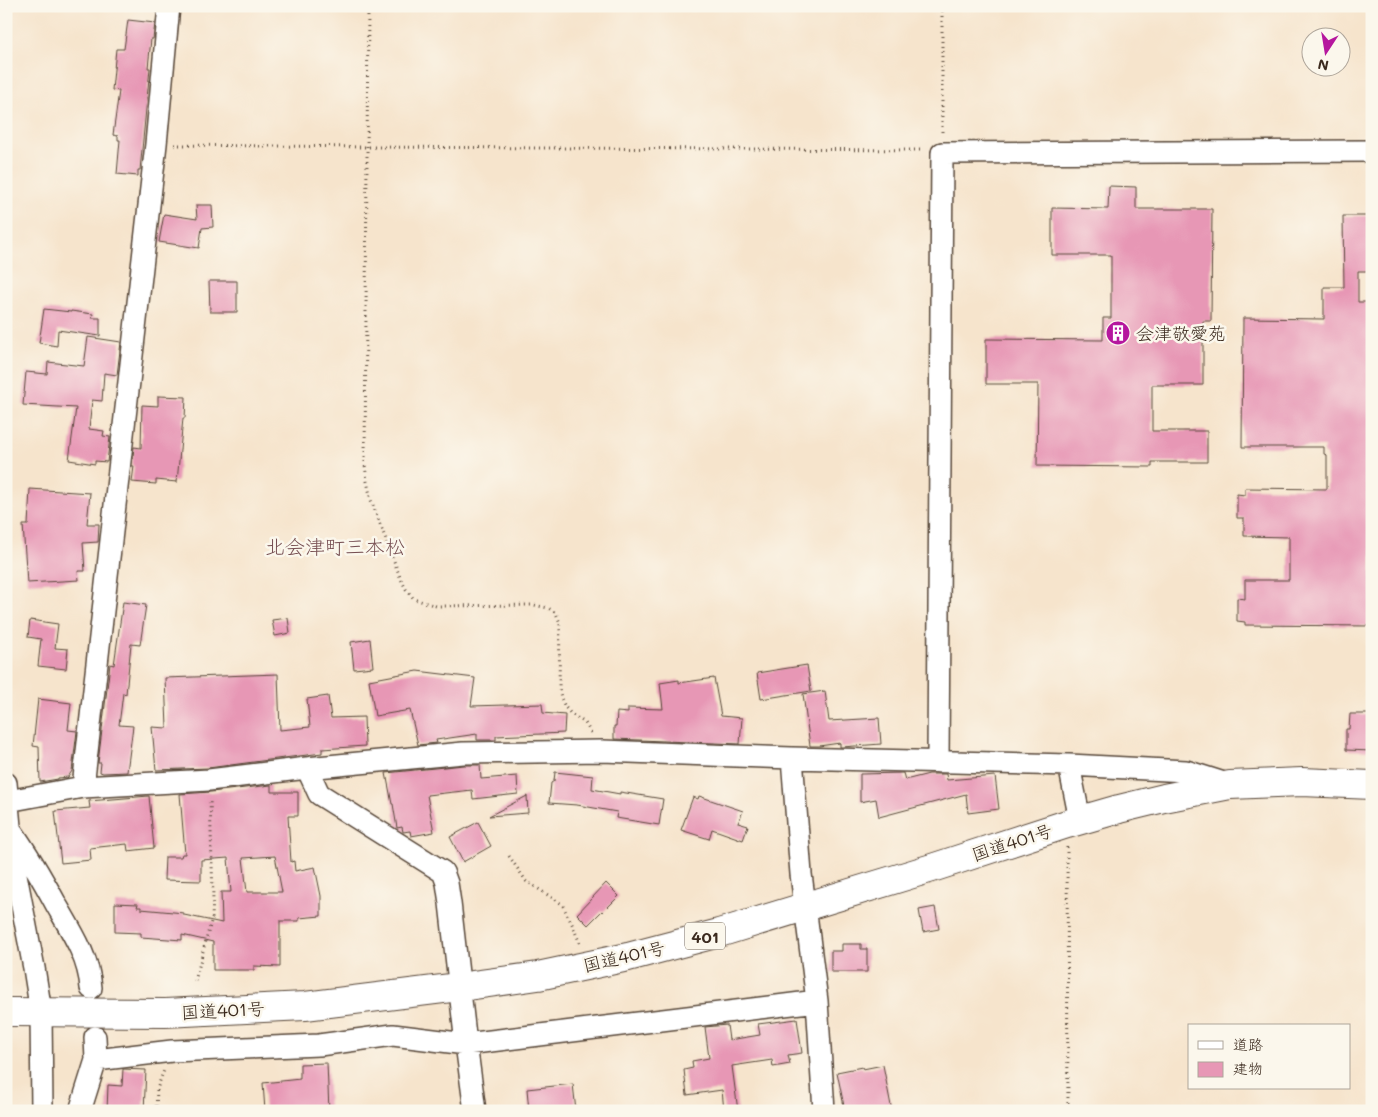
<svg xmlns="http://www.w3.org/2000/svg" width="1378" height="1117" font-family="Mali,'Klee One',sans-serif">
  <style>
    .building { fill: #e797b5; fill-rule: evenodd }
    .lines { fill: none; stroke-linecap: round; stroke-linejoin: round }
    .minor-casing { stroke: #574638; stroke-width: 24 }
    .highway-casing { stroke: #574638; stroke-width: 30 }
    .path { stroke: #574638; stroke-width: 3; stroke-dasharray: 1 4; stroke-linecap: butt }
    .minor { stroke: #fff; stroke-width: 21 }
    .highway { stroke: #fff; stroke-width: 28 }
    .labels { text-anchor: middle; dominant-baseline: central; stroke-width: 5; stroke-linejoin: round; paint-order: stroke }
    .shield { fill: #fbf7ec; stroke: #75685c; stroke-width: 1 }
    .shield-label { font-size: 16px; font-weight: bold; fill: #3b2a1e }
    .poi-label { font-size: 18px; fill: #3b2a1e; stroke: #fbf7ec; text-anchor: start }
    .street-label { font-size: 18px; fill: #3b2a1e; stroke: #fbf7ec }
    .quarter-label { font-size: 20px; fill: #775053; stroke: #fbf7ec }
  </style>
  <rect width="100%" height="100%" fill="#fbf7ec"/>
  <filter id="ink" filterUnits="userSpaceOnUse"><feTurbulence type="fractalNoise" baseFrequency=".02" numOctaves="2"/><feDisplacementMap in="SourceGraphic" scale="10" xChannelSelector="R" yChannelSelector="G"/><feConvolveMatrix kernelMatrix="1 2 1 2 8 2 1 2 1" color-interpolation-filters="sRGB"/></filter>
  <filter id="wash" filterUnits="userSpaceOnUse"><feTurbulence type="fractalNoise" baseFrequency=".0096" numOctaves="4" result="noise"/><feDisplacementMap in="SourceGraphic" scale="20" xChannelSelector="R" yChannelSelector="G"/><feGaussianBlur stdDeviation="1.12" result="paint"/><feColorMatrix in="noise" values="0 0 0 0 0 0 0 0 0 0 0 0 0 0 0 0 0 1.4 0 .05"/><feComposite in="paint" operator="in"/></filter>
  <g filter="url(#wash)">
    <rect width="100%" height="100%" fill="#f6e4cc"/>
    <g id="blocks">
      <path class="building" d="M128 20 155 23 153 39H151L148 68H150L140 170H138V176L117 174 120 140H118V136L113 135 119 91 112 90 116 49H124Z
        M1109 186 1136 187V209H1212L1211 321H1203V385H1152V431H1207V462H1152V467L1037 466 1038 384H986V339L1103 340V318H1111V255H1052V208L1108 209Z
        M196 205H212L213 227 202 228 199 248 159 242 164 214 197 219Z
        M1343 216H1372V271H1358V302H1372V626L1245 625V622L1237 621V598L1245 599V580H1289V537L1244 536V518H1237V494L1245 495V488L1327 489V455L1324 454V447H1242L1243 318 1324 319V287H1344Z
        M209 281H237V312H210Z
        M44 309 71 312V311L93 314 92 318H100V336L58 330 57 346 39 343Z
        M88 337 121 342 117 375 104 373 102 401 92 400 89 429 104 431 103 436 110 437 107 462 95 461V464L69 460 76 408 23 405 26 372 47 374 48 362 84 366Z
        M158 396 186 397 185 418H183L177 482 156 480V484L132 482 134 466H132L134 447 141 448 142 405 158 406Z
        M30 489 90 493 87 524H99L98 542 83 543 85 571H78L79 580 27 583 23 525H28Z
        M123 602 146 605 140 645 131 644 126 694 123 693 119 725 133 726 127 772 103 773 100 772 101 763H98L110 664 114 665Z
        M288 618 290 633 275 636 272 620Z
        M30 620 58 624 55 648 68 649 66 669 38 666 41 639 28 637Z
        M370 639 373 667 354 669 351 642Z
        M807 665 811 691 761 699 757 673Z
        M417 671 475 678 471 706 542 704 543 713 565 715 564 733 496 736V740H477V734L436 740 437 743 418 745 410 710 375 716 369 680Z
        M278 674 280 730 310 727 307 699 328 696 331 718 364 717 365 746 322 749V753L208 768 156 770 152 727 167 728 165 678Z
        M714 678 721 716 742 718 740 744 614 739V726H616L617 712 628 713V708L663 709 660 683 679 680V683Z
        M825 691 829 721 879 718 881 744 842 747H840V743L819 746H810L803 694Z
        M38 699 71 703 68 730 77 731 72 771 68 777 58 778V779L40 782 39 747 33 746Z
        M1350 714H1372V751L1346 750V729H1349Z
        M464 765H480L481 779 517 776 518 794 473 799 472 790 427 795 434 832 411 836 410 831 403 832 402 827 397 828 393 804H392L386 773Z
        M555 772 593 776 592 789 620 794V792L663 799 659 825 616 818 617 812 577 805 549 803 551 783 554 781Z
        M903 773 905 780 929 774H946L947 780 995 776 999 809 968 813 966 794 879 817 876 799 860 802V774Z
        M271 785V792H298V816H288L291 862 294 861 295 871 315 867 321 896V916L299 918V921H280V967L254 966V970H213V942L182 935V940L141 937V933L115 932V903L138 904 137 907H141V909L184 913V915L222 923 221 892H231L228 858 201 860V881L164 880 165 857H181L182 854H185L180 794 211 792ZM275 856 282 892H247L243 858Z
        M149 796 154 848 128 851 127 844 90 848 91 860 61 863 55 811 90 808 89 801Z
        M527 796 528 813 489 816Z
        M699 796 743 811 738 823 748 826 743 840 712 829 709 839 681 830 693 797 698 799Z
        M478 822 491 846 463 862 450 837Z
        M606 883 619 896 603 912 602 911 588 925 577 914Z
        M935 907 939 929 923 932 919 910Z
        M842 944H861V949H867V972H831V951H842Z
        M797 1019 802 1053 788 1055 790 1064 773 1067 772 1060 732 1066 738 1111H724L722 1090 687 1095 684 1070 693 1068 692 1061 709 1058 705 1027 727 1025 729 1040 760 1035 758 1024Z
        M327 1063 329 1111H265L263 1083 300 1079V1064Z
        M883 1065 892 1111H845L837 1072 862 1067 863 1069Z
        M123 1069 146 1070 144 1111H107L108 1085 122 1086Z
        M573 1084 576 1111H529L527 1089Z"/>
    </g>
  </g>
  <g filter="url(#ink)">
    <use href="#blocks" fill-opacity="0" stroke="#574638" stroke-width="1"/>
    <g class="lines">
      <defs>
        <path id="minor" d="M169 6 156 144 83 787 209 780 307 768 463 753 602 751 792 758 1069 765 1186 771 1230 785
          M792 758 801 874 817 1001 824 1111
          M938 762 942 153 1372 151
          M1069 765 1080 820
          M307 768 319 794 443 872 447 883 450 903 466 1044 817 1001
          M6 783 13 859 34 968 41 1012 42 1111
          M8 801 83 787
          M11 830C28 854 43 880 57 906 72 932 89 958 91 988
          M96 1060 172 1051 319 1045 393 1035 466 1044 475 1111
          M80 1111 96 1060 95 1037"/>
        <path id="highway" d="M6 1012 165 1013 305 1006 459 987 538 976 628 957 719 933 932 868 1067 824 1119 809 1164 798 1230 785 1302 782 1372 785"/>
      </defs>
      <use href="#minor" class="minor-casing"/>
      <use href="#highway" class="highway-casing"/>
      <path class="path" d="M368 6 365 464 367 481 371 500 400 577 406 589 414 599 436 606 534 605 548 608 556 613 560 623 559 688 561 698 565 707 571 714 585 723 591 733
        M942 6V134
        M174 145 366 147 923 150
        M1067 847 1068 1111
        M509 856 526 881 562 904 572 924 581 946
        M195 981 212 918 213 896 210 799
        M156 1111 157 1089 164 1070"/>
      <use href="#minor" class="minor"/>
      <use href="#highway" class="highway"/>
    </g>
  </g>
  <defs>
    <symbol id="building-disc" viewBox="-11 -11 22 22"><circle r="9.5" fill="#b5179e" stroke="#fbf7ec"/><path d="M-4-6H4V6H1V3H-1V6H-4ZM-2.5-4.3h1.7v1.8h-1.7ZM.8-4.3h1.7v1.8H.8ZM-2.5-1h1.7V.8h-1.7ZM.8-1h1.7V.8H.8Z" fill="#fff"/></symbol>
  </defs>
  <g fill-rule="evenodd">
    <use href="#building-disc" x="1104" y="319" width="28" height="28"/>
  </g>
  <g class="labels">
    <rect class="shield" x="685" y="922.5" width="40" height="27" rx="4"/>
    <g class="shield-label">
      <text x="705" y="936">401</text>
    </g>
    <g class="poi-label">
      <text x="1136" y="333">会津敬愛苑</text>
    </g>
    <g class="street-label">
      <text transform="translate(1012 842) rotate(-18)">国道401号</text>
      <text transform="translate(624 956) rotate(-13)">国道401号</text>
      <text transform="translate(223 1010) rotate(-3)">国道401号</text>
    </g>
    <g class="quarter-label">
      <text x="335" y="546">北会津町三本松</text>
    </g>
  </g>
  <rect width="1378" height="1117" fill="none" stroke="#fbf7ec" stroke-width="25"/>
  <rect x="1188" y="1024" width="162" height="65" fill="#fbf7ec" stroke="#aea59a"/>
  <rect x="1198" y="1041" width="25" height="8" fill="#ffffff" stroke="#aea59a"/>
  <text x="1233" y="1050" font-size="15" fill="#3b2a1e">道路</text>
  <rect x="1198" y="1062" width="25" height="15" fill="#e797b5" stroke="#aea59a"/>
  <text x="1233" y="1074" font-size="15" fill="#3b2a1e">建物</text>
  <g transform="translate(1326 52) rotate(192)"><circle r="24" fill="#fbf7ec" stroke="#aea59a"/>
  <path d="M0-4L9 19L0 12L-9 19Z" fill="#b5179e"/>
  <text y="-8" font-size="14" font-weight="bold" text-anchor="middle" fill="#3b2a1e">N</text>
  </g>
</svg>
